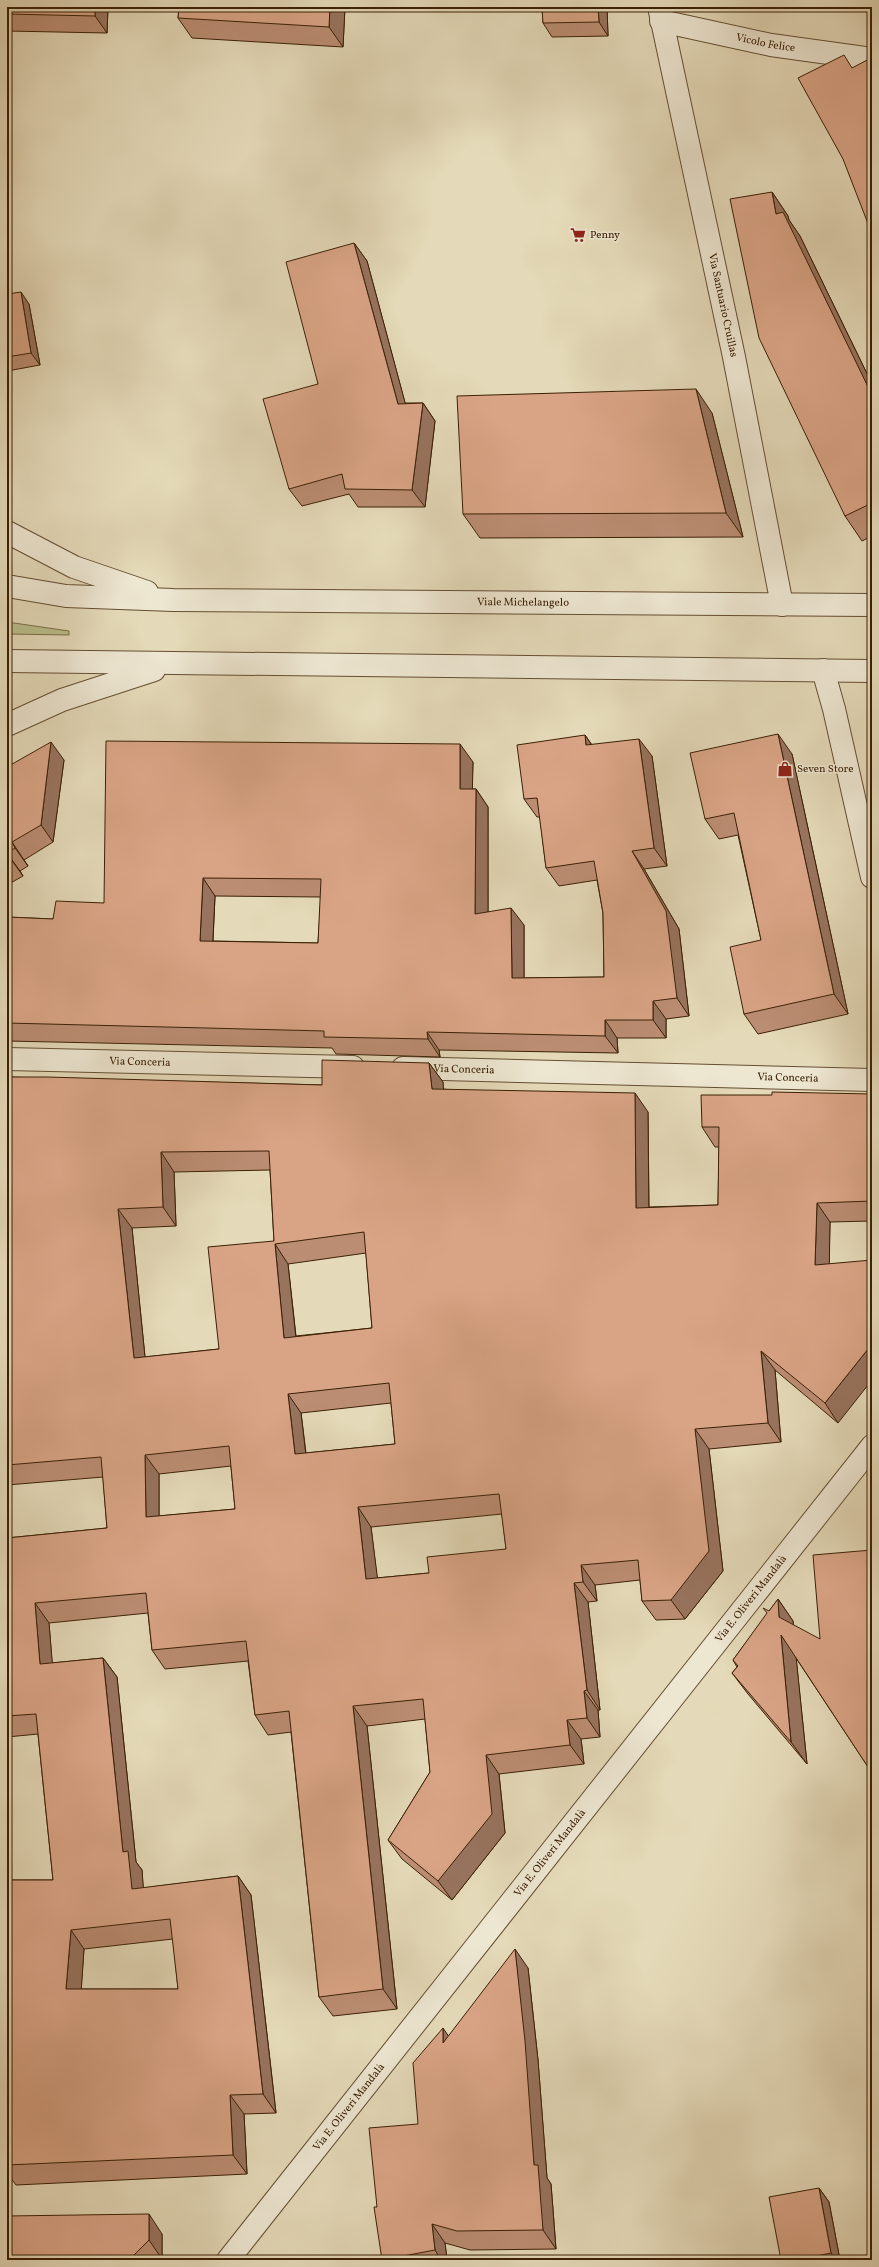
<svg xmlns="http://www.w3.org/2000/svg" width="879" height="2267" font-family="Vollkorn,serif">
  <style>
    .green { fill: #babe8b; stroke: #7a6f48 }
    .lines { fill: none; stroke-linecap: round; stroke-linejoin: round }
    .minor-casing { stroke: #654e32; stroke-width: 24 }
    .tertiary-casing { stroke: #654e32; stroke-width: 24 }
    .minor { stroke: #ede6d1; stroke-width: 22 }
    .tertiary { stroke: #ede6d1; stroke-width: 22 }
    .wall { fill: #bb8d73; stroke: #3b2005; fill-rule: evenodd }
    .shaded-wall { fill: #98735e; stroke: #3b2005 }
    .building { fill: #d9a486; stroke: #3b2005; fill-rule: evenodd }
    .labels { text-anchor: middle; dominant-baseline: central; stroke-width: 3; stroke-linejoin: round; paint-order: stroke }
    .street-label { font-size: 11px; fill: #3b2005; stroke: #ede6d1 }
    .poi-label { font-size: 11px; fill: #3b2005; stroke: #ede6d1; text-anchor: start }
  </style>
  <rect width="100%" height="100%" fill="#e4d9b8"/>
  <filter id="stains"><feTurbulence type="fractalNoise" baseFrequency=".005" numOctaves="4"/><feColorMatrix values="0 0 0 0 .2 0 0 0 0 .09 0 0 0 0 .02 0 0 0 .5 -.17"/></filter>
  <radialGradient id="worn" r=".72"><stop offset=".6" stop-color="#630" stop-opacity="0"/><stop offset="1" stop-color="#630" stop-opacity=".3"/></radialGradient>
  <path class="green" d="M7 622 69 631V635L7 634Z"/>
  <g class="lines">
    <defs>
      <g id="minor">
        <path id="s1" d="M659 7 734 357 782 605"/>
        <path id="s2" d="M661 21 771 45 872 59"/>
        <path d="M823 670 834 709 872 877"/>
        <path id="s3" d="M7 1059 353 1067"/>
        <path id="s4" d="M403 1068 872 1080"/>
        <path id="s5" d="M228 2260 872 1446"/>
      </g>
      <g id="tertiary">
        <path d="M7 532 74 567 147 592"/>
        <path id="s6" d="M7 586 66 596 173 600 872 605"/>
        <path d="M7 661 872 671"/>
        <path d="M7 725 62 700 154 670"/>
      </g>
    </defs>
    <use href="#minor" class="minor-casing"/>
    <use href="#tertiary" class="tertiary-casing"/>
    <use href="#minor" class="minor"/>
    <use href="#tertiary" class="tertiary"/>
  </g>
  <path class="wall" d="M7 7H108L107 33 7 31Z
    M179 7H345L343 47 192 38 178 18Z
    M542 7H607L608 36 552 37 543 23Z
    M772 192 788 216 789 220 800 236 872 384V536L862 541 845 516Z
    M354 243 367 261 405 403H423L435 421 425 507H358L349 494 302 506 289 489 318 384Z
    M7 294 29 304 40 365 7 371Z
    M712 413 743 537 480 538 463 514Z
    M585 735 592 745 652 756 667 866 644 869 679 929 689 1016 666 1019V1038H617L618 1053 439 1050 440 1057 336 1054 332 1048 7 1041V917L53 919 104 903 473 762 472 789H476L488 807V912L524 925V978L604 977 603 913 597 880 559 886 546 868 540 817H537L524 799ZM215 896 321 897 318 943 213 941Z
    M792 754 848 1014 758 1034 744 1014 761 940 738 835 719 839 705 819Z
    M64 760 53 842 24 860 28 866 20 871 23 876 7 885V767Z
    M429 1063 443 1082V1089L648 1112 649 1207 718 1205 719 1147H715L702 1127 872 1095V1221L830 1222 829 1264 838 1423 775 1370 781 1442 709 1449 723 1571 685 1619 656 1620 642 1601 640 1580 595 1585 597 1601 588 1602 600 1710H598L600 1737 581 1739 584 1764 499 1774 505 1833 452 1900 402 1859 388 1840 430 1772 425 1719 367 1726 397 2009 333 2016 319 1997 291 1732 268 1735 255 1715 248 1661 165 1669 152 1650 148 1613 49 1623 52 1663 103 1658 117 1677 136 1862 142 1870 143 1888 238 1876 251 1895 276 2113 244 2114 247 2174 16 2185 7 2173V1880H53L38 1734 7 1737V1538L107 1528 103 1477 7 1485V1077L322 1085ZM270 1170 274 1241 219 1349 145 1357 132 1228 176 1226 174 1172ZM366 1253 372 1328 296 1336 288 1264ZM391 1403 395 1444 306 1453 301 1413ZM231 1466 235 1509 159 1516V1474ZM502 1514 506 1549 429 1573 377 1578 371 1527ZM173 1939 178 1989H81L84 1949Z
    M778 1599 793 1621V1624L872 1773 796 1658 807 1764 748 1694 732 1673 737 1667 733 1660Z
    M528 1968 538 2060 547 2178 551 2184 556 2249 470 2250 445 2243 447 2260H383L377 2207 418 2124 448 2036Z
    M819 2188 829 2202 840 2260H781Z
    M162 2234V2260H7Z"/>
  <path class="shaded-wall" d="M95 7H108L107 33 95 16Z
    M330 7H345L343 47 329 27Z
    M598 7H607L608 36 599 22Z
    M772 192 788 216 789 220 800 236 872 384V395L776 214Z
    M354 243 367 261 410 421 398 404Z
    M21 292 29 304 40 365 31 353Z
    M696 389 712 413 743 537 726 513Z
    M423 403 435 421 425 507 412 490Z
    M778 734 792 754 848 1014 834 994Z
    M585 735 597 753 586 745Z
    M639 739 652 756 667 866 654 848Z
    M51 742 64 760 53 842 41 825Z
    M460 744 473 762 472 807 460 789Z
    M476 789 488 807V932L475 914Z
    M12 842 28 866 15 848Z
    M632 851 644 869 679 929 689 1016 677 998Z
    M7 853 20 871 23 876 10 858Z
    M203 878 215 896 212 958 200 941Z
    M511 908 524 925V996L512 978Z
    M653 1001 666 1019V1038L653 1020Z
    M605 1020 617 1038 618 1053 605 1036Z
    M427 1032 439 1050 440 1057 428 1039Z
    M429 1063 443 1082 445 1108 432 1089Z
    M635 1093 648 1112 649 1227 636 1208Z
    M161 1152 174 1172 176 1226 163 1207Z
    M817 1203 830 1222 829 1284 815 1265Z
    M118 1209 132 1228 147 1377 134 1358Z
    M275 1244 288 1264 298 1357 284 1338Z
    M872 1344V1380L838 1423 825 1403Z
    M761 1351 775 1370 781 1442 768 1423Z
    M288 1394 301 1413 308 1473 295 1454Z
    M695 1429 709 1449 723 1571 685 1619 671 1600Z
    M145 1455 159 1474V1537L146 1517Z
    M358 1507 371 1527 380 1598 366 1579Z
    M581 1565 595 1585 597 1601 583 1582Z
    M574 1583 588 1602 600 1710 587 1690Z
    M778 1599 793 1621 795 1638 779 1617Z
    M35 1603 49 1623 54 1683 40 1664Z
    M781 1635 796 1656 807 1764 791 1742Z
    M103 1658 117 1677 136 1862 142 1870 145 1909 132 1889 123 1852Z
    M584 1691 598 1710 600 1737 587 1718Z
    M353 1706 367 1726 397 2009 383 1989Z
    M567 1720 581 1739 584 1764 570 1745Z
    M486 1755 499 1774 505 1833 452 1900 438 1881Z
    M238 1876 251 1895 276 2113 263 2094Z
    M71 1930 84 1949 80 2009 66 1989Z
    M515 1949 528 1968 538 2060 547 2178 551 2184 556 2249 543 2230 534 2165Z
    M443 2028 456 2047 443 2043Z
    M230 2095 244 2114 247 2174 233 2155Z
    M819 2188 829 2202 840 2260H836L831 2253Z
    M149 2214 162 2234V2259L149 2240Z
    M432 2224 445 2243 447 2260H441L435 2250Z"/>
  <path class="building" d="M7 7H95V16L7 14Z
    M179 7H330L329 27 178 18Z
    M542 7H598L599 22 543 23Z
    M844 55 852 68 871 58 872 60V234L843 159 798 78Z
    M772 192 776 214 783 212 872 395V503L845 516 759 338 730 199Z
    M354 243 398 404 423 403 412 490 345 489 342 474 289 489 263 399 318 384 286 262Z
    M21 292 31 353 7 357V294Z
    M696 389 726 513 463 514 457 396Z
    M778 734 834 994 744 1014 730 947 761 940 734 813 705 819 690 753Z
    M585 735 586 745 639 739 654 848 632 851 666 911 677 998 653 1001V1020H605V1036L427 1032 428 1039 324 1037V1031L7 1023V917L53 919 56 901 104 903 106 741 460 744V789H476L475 914 511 908 512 978 604 977 603 913 594 861 546 868 537 798 524 799 517 745ZM203 878 321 879 318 943 200 941Z
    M51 742 41 825 12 842 15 848 7 853 10 858 7 860V767Z
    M322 1060 429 1063 432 1089 635 1093 636 1208 718 1205 719 1127H702L701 1095H772V1092L872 1094V1201L817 1203 815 1265 872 1260V1344L825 1403 761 1351 768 1423 695 1429 709 1551 671 1600 642 1601 638 1560 581 1565 583 1582 574 1583 587 1690 584 1691 587 1718 567 1720 570 1745 486 1755 492 1814 438 1881 388 1840 430 1772 423 1699 353 1706 383 1989 319 1997 289 1711 255 1715 246 1641 152 1650 146 1593 35 1603 40 1664 103 1658 123 1852 128 1851 132 1889 238 1876 263 2094 230 2095 233 2155 7 2165V1880H53L36 1714 7 1716V1538L107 1528 101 1457 7 1465V1077H48L322 1085ZM269 1151 274 1241 208 1247 219 1349 134 1358 118 1209 163 1207 161 1152ZM364 1232 372 1328 284 1338 275 1244ZM389 1383 395 1444 295 1454 288 1394ZM229 1446 235 1509 146 1517 145 1455ZM499 1494 506 1549 427 1557 429 1573 366 1579 358 1507ZM170 1919 178 1989H66L71 1930Z
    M872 1550V1773L781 1635 791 1742 732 1673 738 1666 733 1660 767 1613 763 1608 769 1611 778 1599 779 1617 820 1639 813 1555Z
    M515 1949 525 2041 534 2165H538L543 2230 457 2231 432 2224 435 2250 382 2260 374 2207H377L369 2128 418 2124 413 2063 443 2028V2043Z
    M819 2188 831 2253 797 2260H781L769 2197Z
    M149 2214V2240L129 2260H7V2216Z"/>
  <defs>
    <symbol id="supermarket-bare" viewBox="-9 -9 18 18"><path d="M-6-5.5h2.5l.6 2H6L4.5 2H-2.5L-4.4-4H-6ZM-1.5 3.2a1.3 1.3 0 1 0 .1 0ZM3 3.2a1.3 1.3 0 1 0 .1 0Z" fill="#8f2418" stroke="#ede6d1" stroke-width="2.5" paint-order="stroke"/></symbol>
    <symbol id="shop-bare" viewBox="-9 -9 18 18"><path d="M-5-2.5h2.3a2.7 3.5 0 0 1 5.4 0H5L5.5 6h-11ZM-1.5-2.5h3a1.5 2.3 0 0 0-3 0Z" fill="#8f2418" stroke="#ede6d1" stroke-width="2.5" paint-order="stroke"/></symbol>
  </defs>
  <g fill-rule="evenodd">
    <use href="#supermarket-bare" x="567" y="224" width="22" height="22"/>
    <use href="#shop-bare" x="774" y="758" width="22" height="22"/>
  </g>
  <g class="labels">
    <g class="street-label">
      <text stroke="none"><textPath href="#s2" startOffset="107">Vicolo Felice</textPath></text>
      <text stroke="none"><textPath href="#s1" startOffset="305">Via Santuario Cruillas</textPath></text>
      <text stroke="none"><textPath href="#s6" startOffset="517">Viale Michelangelo</textPath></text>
      <text stroke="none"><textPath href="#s3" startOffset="133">Via Conceria</textPath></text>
      <text stroke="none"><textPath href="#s4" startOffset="61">Via Conceria</textPath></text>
      <text stroke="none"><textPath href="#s4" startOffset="385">Via Conceria</textPath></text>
      <text stroke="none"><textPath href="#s5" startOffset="843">Via E. Oliveri Mandalà</textPath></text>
      <text stroke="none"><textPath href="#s5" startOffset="519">Via E. Oliveri Mandalà</textPath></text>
      <text stroke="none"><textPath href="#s5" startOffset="195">Via E. Oliveri Mandalà</textPath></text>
    </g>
    <g class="poi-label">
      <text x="590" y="235">Penny</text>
      <text x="797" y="769">Seven Store</text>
    </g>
  </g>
  <rect width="879" height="2267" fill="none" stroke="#e4d9b8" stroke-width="24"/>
  <rect x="8" y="8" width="863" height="2251" fill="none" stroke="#3b2005" stroke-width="2"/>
  <rect x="12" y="12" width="855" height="2243" fill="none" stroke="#3b2005"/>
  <rect width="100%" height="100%" filter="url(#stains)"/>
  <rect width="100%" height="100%" fill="url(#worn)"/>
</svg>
